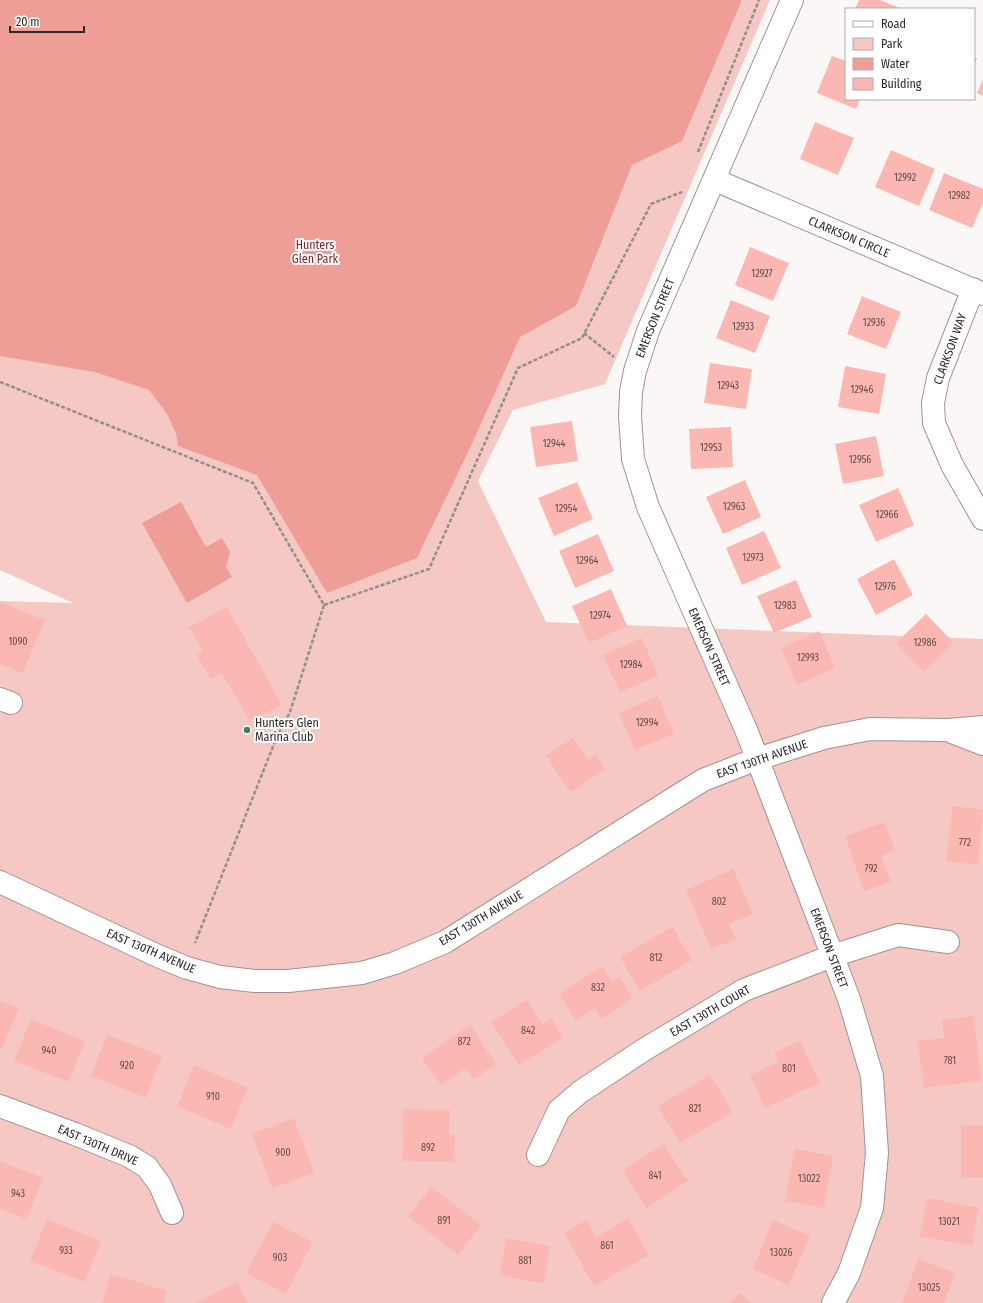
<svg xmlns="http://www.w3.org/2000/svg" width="983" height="1303" font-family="'Fira Sans Condensed',sans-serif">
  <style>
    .green { fill: #f5c8c3 }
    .water { fill: #ef9e97 }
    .building { fill: #fbb8b2 }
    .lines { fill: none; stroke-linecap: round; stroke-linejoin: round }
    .minor-casing { stroke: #a5918f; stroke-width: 24 }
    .tertiary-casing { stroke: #a5918f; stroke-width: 24 }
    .path { stroke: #948d8d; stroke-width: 2.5; stroke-dasharray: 4 2; stroke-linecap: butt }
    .minor { stroke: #fff; stroke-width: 22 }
    .tertiary { stroke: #fff; stroke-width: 22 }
    .poi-dot { fill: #3e7f6e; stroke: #fff; stroke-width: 1.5 }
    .labels { text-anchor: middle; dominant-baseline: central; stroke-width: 4; stroke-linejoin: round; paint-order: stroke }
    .number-label { font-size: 10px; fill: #634b4a }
    .street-label { font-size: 12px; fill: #302727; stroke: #fff }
    .park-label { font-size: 12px; fill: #7c1e1f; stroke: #fff }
    .poi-label { font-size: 12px; fill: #302727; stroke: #fff; text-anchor: start }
  </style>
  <rect width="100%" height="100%" fill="#fcf7f7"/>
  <path class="green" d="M0 0H770L605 384 513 410 478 481 546 622 983 639V1303H0V601L73 603 0 570Z"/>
  <path class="water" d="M0 0H742L682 141 632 165 576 306 520 337 470 448 417 558 327 593 257 475 178 446 176 433 167 414 149 390 95 372 0 356Z
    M181 502 206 547 222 538 230 552 226 567 232 577 187 603 142 523Z"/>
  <path class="building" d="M859 0H880L902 9H855Z
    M832 56 846 61V99H860L856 109 817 93Z
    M974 57 977 58 974 66Z
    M983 79V96L977 93Z
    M815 122 854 138 838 175 800 159Z
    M891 150 935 169 919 206 875 187Z
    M944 173 983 189V203L972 228 929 210Z
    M750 247 789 263 773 301 735 285Z
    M862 296 901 312 886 349 847 334Z
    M731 300 770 316 755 353 716 338Z
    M710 363 752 369 746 409 704 403Z
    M845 366 886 374 879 414 838 407Z
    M572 421 578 461 536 467 530 427Z
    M731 427 733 467 691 469 689 429Z
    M876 436 884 476 843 484 835 444Z
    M745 480 761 517 723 534 706 497Z
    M577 482 593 519 554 536 538 498Z
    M898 488 914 525 876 542 859 505Z
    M764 531 781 568 742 585 726 548Z
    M598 534 614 571 575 588 559 551Z
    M894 559 913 595 876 615 857 579Z
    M796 580 812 617 774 633 757 596Z
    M611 589 627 626 589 643 572 606Z
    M0 602 45 620 23 673 0 664Z
    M227 607 282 705 250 721 222 673 211 679 197 655 203 651 189 627Z
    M926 614 954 643 924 672 896 643Z
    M819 631 835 668 797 685 781 648Z
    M642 638 658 676 620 692 603 655Z
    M658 696 674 734 635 750 619 713Z
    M573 738 588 760 596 755 606 769 570 792 546 755Z
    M953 806 983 810 978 865 946 861Z
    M885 822 895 851 881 856 891 882 864 891 845 836Z
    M733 869 753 914 729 924 736 939 711 949 686 890Z
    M672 927 692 960 640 991 620 957Z
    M602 966 612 982 620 977 633 998 602 1019 595 1008 576 1021 559 994Z
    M527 1000 542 1024 551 1018 563 1038 519 1065 491 1022Z
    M0 1001 19 1008 2 1049 0 1048Z
    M974 1016 981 1081 924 1088 918 1041 944 1038 942 1020Z
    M31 1019 85 1041 69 1082 14 1061Z
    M470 1025 496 1064 474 1079 466 1068 441 1085 422 1058Z
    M107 1035 162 1056 146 1098 91 1076Z
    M800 1041 820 1083 765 1108 750 1075 779 1062 774 1053Z
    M194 1065 248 1088 231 1129 177 1106Z
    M710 1075 733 1112 680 1143 658 1106Z
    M403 1109 450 1110 449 1135H455L454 1162 402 1161Z
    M294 1118 314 1173 272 1188 252 1134Z
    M961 1125H983V1178H961Z
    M664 1144 688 1181 646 1208 623 1170Z
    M795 1149 833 1156 824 1208 785 1201Z
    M0 1161 43 1178 26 1219 0 1209Z
    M431 1187 481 1225 458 1255 408 1216Z
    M927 1198 979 1208 972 1246 920 1236Z
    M628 1218 649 1255 594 1286 564 1233 587 1220 596 1237Z
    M47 1219 101 1241 85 1282 30 1261Z
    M773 1220 810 1236 789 1285 753 1269Z
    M273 1222 313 1242 286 1294 246 1273Z
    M506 1238 550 1246 544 1284 500 1275Z
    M918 1259 955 1273 944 1303H902Z
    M111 1274 167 1291 164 1303H102Z
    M237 1282 248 1303H196Z
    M740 1293 751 1303H730Z"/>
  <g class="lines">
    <defs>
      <path id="minor" d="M792 0 648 331 635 371 631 392 630 416 633 459 648 507 747 732 849 999 872 1076 877 1153 872 1208 849 1273 833 1303
        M715 180 983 294
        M973 289 938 378 933 403 934 423 952 465 983 519
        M0 699 11 703
        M0 1106 75 1134 129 1156 147 1167 160 1185 172 1213
        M538 1155 559 1110 580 1092 645 1049 744 990 832 956 898 935 948 942"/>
      <path id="tertiary" d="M952 732 983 744
        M0 882 158 956 187 968 220 977 255 981H288L362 973 395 963 445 942 703 780 757 759 824 738 870 729 948 730 983 727"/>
    </defs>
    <use href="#minor" class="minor-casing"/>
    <use href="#tertiary" class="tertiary-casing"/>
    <path class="path" d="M698 152 759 0
      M584 333 614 357
      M0 382 253 483 324 605 290 712 276 739 195 943
      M324 605 429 569 518 368 582 338 651 204 682 192"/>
    <use href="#minor" class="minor"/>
    <use href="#tertiary" class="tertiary"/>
  </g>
  <circle class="poi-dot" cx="247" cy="730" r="4"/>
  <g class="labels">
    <g class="number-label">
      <text x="905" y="178">12992</text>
      <text x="959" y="196">12982</text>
      <text x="762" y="274">12927</text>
      <text x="874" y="323">12936</text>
      <text x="743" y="327">12933</text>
      <text x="728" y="386">12943</text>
      <text x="862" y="390">12946</text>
      <text x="554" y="444">12944</text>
      <text x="711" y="448">12953</text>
      <text x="860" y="460">12956</text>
      <text x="734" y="507">12963</text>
      <text x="566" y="509">12954</text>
      <text x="887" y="515">12966</text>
      <text x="753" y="558">12973</text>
      <text x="587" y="561">12964</text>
      <text x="885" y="587">12976</text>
      <text x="785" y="606">12983</text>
      <text x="600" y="616">12974</text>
      <text x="18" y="642">1090</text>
      <text x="925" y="643">12986</text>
      <text x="808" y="658">12993</text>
      <text x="631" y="665">12984</text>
      <text x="647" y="723">12994</text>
      <text x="965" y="843">772</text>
      <text x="871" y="869">792</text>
      <text x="719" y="902">802</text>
      <text x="656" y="958">812</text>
      <text x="598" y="988">832</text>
      <text x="528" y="1031">842</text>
      <text x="464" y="1042">872</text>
      <text x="49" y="1051">940</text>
      <text x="950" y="1061">781</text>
      <text x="127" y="1066">920</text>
      <text x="789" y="1069">801</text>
      <text x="213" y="1097">910</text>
      <text x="695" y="1109">821</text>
      <text x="428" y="1148">892</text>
      <text x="283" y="1153">900</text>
      <text x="655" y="1176">841</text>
      <text x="809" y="1179">13022</text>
      <text x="18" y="1194">943</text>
      <text x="444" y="1221">891</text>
      <text x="949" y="1222">13021</text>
      <text x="607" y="1246">861</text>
      <text x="66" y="1251">933</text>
      <text x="781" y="1253">13026</text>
      <text x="280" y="1258">903</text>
      <text x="525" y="1261">881</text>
      <text x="929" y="1288">13025</text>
    </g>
    <g class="street-label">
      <text transform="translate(849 237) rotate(23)">CLARKSON CIRCLE</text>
      <text transform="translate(655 318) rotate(-68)">EMERSON STREET</text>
      <text transform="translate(950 349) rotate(-70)">CLARKSON WAY</text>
      <text transform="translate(709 647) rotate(66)">EMERSON STREET</text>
      <text transform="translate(762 759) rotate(-19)">EAST 130TH AVENUE</text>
      <text transform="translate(481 918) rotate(-31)">EAST 130TH AVENUE</text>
      <text transform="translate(829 948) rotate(69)">EMERSON STREET</text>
      <text transform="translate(151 951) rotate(23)">EAST 130TH AVENUE</text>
      <text transform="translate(710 1011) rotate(-30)">EAST 130TH COURT</text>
      <text transform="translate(98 1145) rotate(23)">EAST 130TH DRIVE</text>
    </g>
    <g class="park-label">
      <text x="315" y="245">Hunters<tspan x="315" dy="14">Glen Park</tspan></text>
    </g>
    <g class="poi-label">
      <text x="255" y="723">Hunters Glen<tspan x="255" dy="14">Marina Club</tspan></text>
    </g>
  </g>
  <rect x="845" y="8" width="130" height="92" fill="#ffffff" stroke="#aca9a9"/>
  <rect x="853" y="21" width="20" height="6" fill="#ffffff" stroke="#aca9a9"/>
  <text x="881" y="28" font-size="12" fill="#302727">Road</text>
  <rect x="853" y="38" width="20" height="12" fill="#f5c8c3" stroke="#aca9a9"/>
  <text x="881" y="48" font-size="12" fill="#302727">Park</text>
  <rect x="853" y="58" width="20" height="12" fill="#ef9e97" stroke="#aca9a9"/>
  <text x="881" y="68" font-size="12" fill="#302727">Water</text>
  <rect x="853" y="78" width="20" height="12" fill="#fbb8b2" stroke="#aca9a9"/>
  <text x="881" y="88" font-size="12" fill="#302727">Building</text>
  <path d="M10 26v6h74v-6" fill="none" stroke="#302727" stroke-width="2"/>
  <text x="16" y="26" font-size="12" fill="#302727" stroke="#ffffff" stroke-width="3" paint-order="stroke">20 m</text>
</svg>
